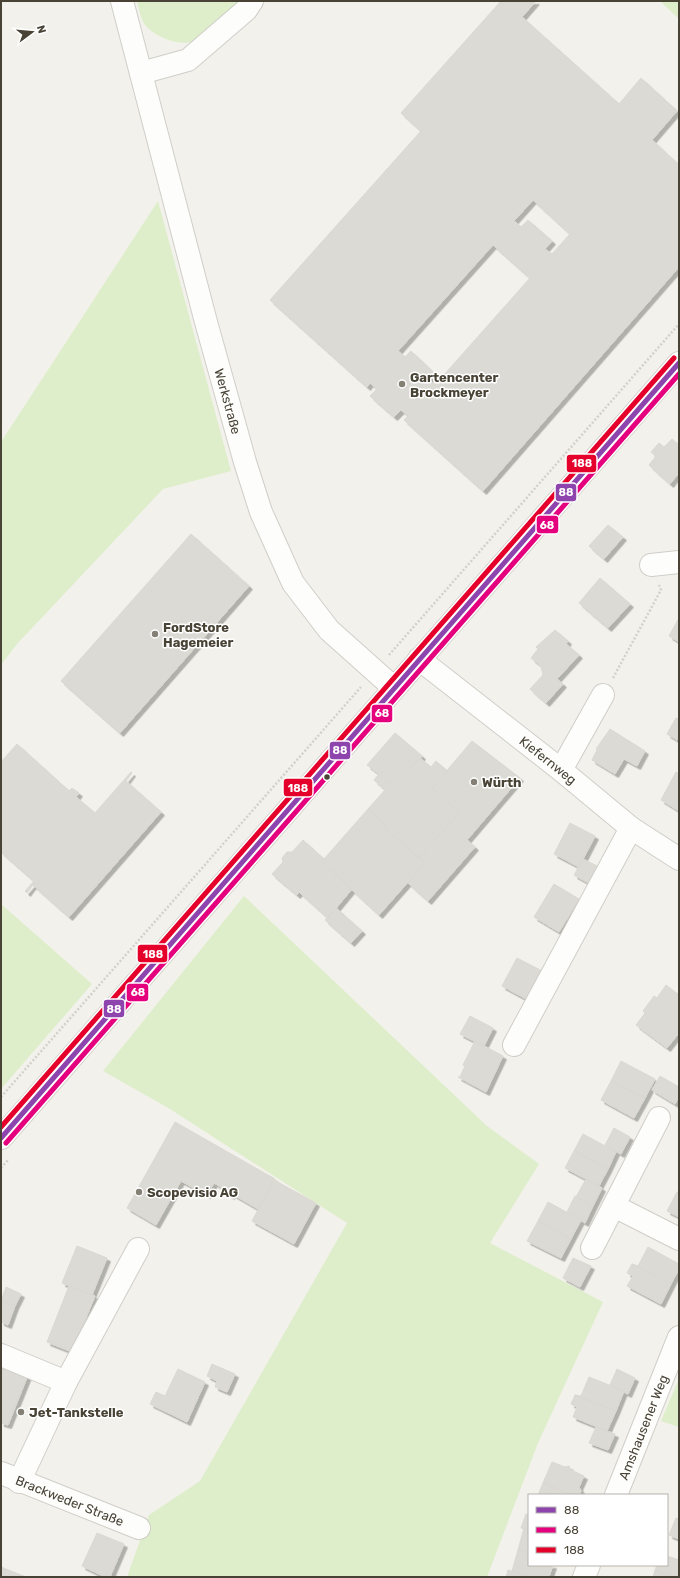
<svg xmlns="http://www.w3.org/2000/svg" width="680" height="1578" font-family="Rubik,sans-serif">
  <style>
    .green { fill: #deeeca }
    .building { fill: #dcdad4; stroke: #dbd8d1; fill-rule: evenodd; filter: url(#shadow) }
    .lines { fill: none; stroke-linecap: round; stroke-linejoin: round }
    .minor-casing { stroke: #d0cec8; stroke-width: 24 }
    .path { stroke: #d2d1ca; stroke-width: 2.5; stroke-dasharray: 2 2; stroke-linecap: butt }
    .minor { stroke: #fdfdfc; stroke-width: 22 }
    .bus-1-casing { stroke: #fff; stroke-width: 8 }
    .bus-2-casing { stroke: #fff; stroke-width: 8 }
    .bus-3-casing { stroke: #fff; stroke-width: 8 }
    .bus-1 { stroke: #8e44ad; stroke-width: 5 }
    .bus-2 { stroke: #e5007d; stroke-width: 5 }
    .bus-3 { stroke: #e4002b; stroke-width: 5 }
    .poi-dot { fill: #848075; stroke: #fff; stroke-width: 1.5 }
    .bus-dot { fill: #494336; stroke: #fff; stroke-width: 1.5 }
    .labels { text-anchor: middle; dominant-baseline: central; stroke-width: 3; stroke-linejoin: round; paint-order: stroke }
    .poi-label { font-size: 13px; font-weight: bold; fill: #494336; stroke: #fff; text-anchor: start }
    .street-label { font-size: 13px; fill: #494336; stroke: #fff }
    .line-badge { stroke: #fff; stroke-width: 1.5 }
    .badge-label { font-size: 11px; text-anchor: middle; font-weight: bold; fill: #fff }
  </style>
  <defs>
    <filter id="shadow"><feDropShadow dx="3.5" dy="3.5" stdDeviation="0" flood-color="#0004"/></filter>
  </defs>
  <rect width="100%" height="100%" fill="#f2f1eb"/>
  <path class="green" d="M137 1H244C231 13 215 30 200 39 183 49 152 37 143 22 140 16 139 7 137 1Z
    M660 1H679V19Z
    M158 201 231 471 163 489 17 644 1 665V442Z
    M244 896 487 1126 539 1164 490 1243 603 1302 538 1443 487 1577H127L149 1515 200 1481 347 1223 170 1109 103 1071Z
    M1 904 92 984 1 1089Z
    M679 1379V1427L661 1421Z"/>
  <path class="building" d="M501 1H536L522 17 619 104 641 78 677 111 652 140 679 165V267L483 491 404 420 408 416 401 410 394 417 370 396 377 389 370 383 367 387 270 300 421 131 401 113ZM533 200 570 234 552 254 545 249 552 241 528 220 521 227 514 221ZM493 245 530 278 435 385 429 379 434 373 411 351 405 357 398 351Z
    M672 439 679 445V473L670 484 649 465 656 456 651 452 659 443 664 447Z
    M608 525 623 537 604 559 589 546Z
    M191 534 249 586 120 733 61 681Z
    M600 578 630 604 608 628 579 603Z
    M679 618V642L669 636Z
    M555 630 568 641 566 644 579 655 557 679 563 684 546 703 530 689 543 675 541 666 531 658 538 649 536 647Z
    M676 718 679 719V735L677 740 667 734Z
    M610 729 645 751 637 766 624 759 615 774 592 760 597 750 596 749Z
    M395 733 422 756 394 787 387 781 382 787 374 780 379 774 367 765Z
    M472 741 520 778 467 840 475 847 428 901 408 883 425 863 419 858 459 813 432 788Z
    M17 744 69 791 72 788 79 793 76 797 95 813 131 772 132 773 126 781 161 812 69 917 33 885 27 893 25 891 34 881 1 852V762Z
    M420 758 431 767 436 761 447 771 432 788 459 813 419 858 385 828 387 826 368 809 385 790 382 787 387 781 394 787Z
    M676 772 679 774V811L661 800Z
    M368 809 387 826 385 828 425 863 379 915 324 864 326 861 324 859Z
    M570 823 595 836 579 867 554 854Z
    M303 840 326 861 324 864 352 889 328 918 299 892 297 895 272 874 283 862 282 858 287 852H292Z
    M583 859 603 869 594 886 574 875Z
    M554 884 579 899 559 932 534 917Z
    M336 908 362 931 351 943 325 920Z
    M517 958 546 973 530 1001 502 986Z
    M666 985 679 995V1033L667 1048 636 1025 645 1013 643 1011 654 996 657 998Z
    M470 1016 493 1028 484 1046 460 1034Z
    M475 1041 503 1056 486 1092 458 1077H460L465 1066 463 1065Z
    M621 1061 655 1079 645 1098 611 1081Z
    M660 1076 679 1087V1097L675 1104 652 1090Z
    M611 1081 645 1098 634 1118 601 1100Z
    M175 1122 275 1179 258 1209 232 1194 231 1196 225 1192 226 1190 214 1183 207 1195 181 1181 156 1225 127 1208Z
    M614 1128 630 1137 621 1154 605 1145Z
    M583 1134 616 1152 608 1169 574 1151Z
    M574 1151 608 1169 599 1186 565 1168Z
    M586 1179 602 1188 593 1206 576 1197Z
    M274 1180 316 1203 294 1244 252 1221Z
    M677 1192H679V1217L667 1211Z
    M575 1196 593 1206 585 1223 567 1212Z
    M548 1202 581 1220 571 1239 538 1221Z
    M538 1221 571 1239 561 1258 527 1241Z
    M77 1246 107 1258 92 1295 62 1283Z
    M648 1247 679 1264V1269L671 1284 632 1264 638 1266Z
    M573 1258 591 1266 580 1287 563 1278Z
    M632 1264 671 1284 661 1304 627 1286 633 1276 627 1273Z
    M69 1286 95 1296 72 1352 47 1342Z
    M6 1287 21 1294 15 1306 1 1301Z
    M1 1301 15 1306 8 1325 1 1322Z
    M212 1364 235 1374 227 1392 215 1387 217 1381 207 1376Z
    M1 1365 28 1375 8 1425 1 1423Z
    M178 1369 205 1382 187 1422 150 1404 156 1392 165 1396Z
    M617 1369 635 1378 628 1394 610 1385Z
    M589 1377 624 1391 616 1411 575 1395 581 1396Z
    M575 1395 616 1411 607 1431 573 1417 577 1407 571 1404Z
    M596 1427 615 1434 608 1450 589 1443Z
    M552 1462 565 1467 569 1466 571 1470 584 1476 579 1487 581 1491 579 1495H572L543 1483Z
    M543 1483 572 1495H538Z
    M526 1514 529 1515V1530L521 1528Z
    M676 1518 679 1519V1539L669 1535Z
    M524 1528 529 1530V1553L518 1550Z
    M97 1533 124 1544 110 1577H105L82 1566Z
    M518 1550 529 1553V1565H553L549 1577H530L512 1571Z
    M667 1556 679 1560V1577H673L655 1570 657 1565H667Z
    M1 1567 26 1577H1Z
    M508 1570 527 1576 526 1577H506Z
    M655 1570 673 1577H653Z"/>
  <g class="lines">
    <defs>
      <g id="minor">
        <path id="s1" d="M122 1 206 322 245 462 261 512 293 583 329 630 394 688"/>
        <path d="M141 73 188 60 246 10 252 1"/>
        <path d="M651 565 679 562"/>
        <path id="s2" d="M419 659 561 770 631 828 679 859"/>
        <path d="M561 770 603 695"/>
        <path d="M514 1045 631 828"/>
        <path d="M1 1138 679 363"/>
        <path d="M614 1206 679 1239"/>
        <path d="M592 1248 659 1118"/>
        <path d="M1 1355 66 1382"/>
        <path id="s3" d="M1 1473 139 1528"/>
        <path d="M19 1482 66 1382 138 1249"/>
        <path id="s4" d="M616 1495 679 1337"/>
        <path d="M584 1577 589 1565"/>
      </g>
    </defs>
    <use href="#minor" class="minor-casing"/>
    <path class="path" d="M389 655 679 324
      M613 678 661 590 659 585
      M1 1097 361 687
      M1 1168 9 1159"/>
    <use href="#minor" class="minor"/>
    <defs>
      <path id="bus-1" d="M1 1138 679 363"/>
      <path id="bus-2" d="M6 1143 679 374"/>
      <path id="bus-3" d="M1 1127 674 358"/>
    </defs>
    <use href="#bus-1" class="bus-1-casing"/>
    <use href="#bus-2" class="bus-2-casing"/>
    <use href="#bus-3" class="bus-3-casing"/>
    <use href="#bus-1" class="bus-1"/>
    <use href="#bus-2" class="bus-2"/>
    <use href="#bus-3" class="bus-3"/>
  </g>
  <g class="poi-dot">
    <circle cx="402" cy="384" r="4"/>
    <circle cx="155" cy="634" r="4"/>
    <circle cx="474" cy="782" r="4"/>
    <circle cx="139" cy="1192" r="4"/>
    <circle cx="21" cy="1412" r="4"/>
  </g>
  <circle class="bus-dot" cx="327" cy="777" r="3.5"/>
  <g class="labels">
    <g class="poi-label">
      <text x="410" y="377">Gartencenter<tspan x="410" dy="15">Brockmeyer</tspan></text>
      <text x="163" y="627">FordStore<tspan x="163" dy="15">Hagemeier</tspan></text>
      <text x="482" y="782">Würth</text>
      <text x="147" y="1192">Scopevisio AG</text>
      <text x="29" y="1412">Jet-Tankstelle</text>
    </g>
    <g class="street-label">
      <text stroke="none"><textPath href="#s1" startOffset="414">Werkstraße</textPath></text>
      <text stroke="none"><textPath href="#s2" startOffset="164">Kiefernweg</textPath></text>
      <text stroke="none"><textPath href="#s4" startOffset="73">Amshausener Weg</textPath></text>
      <text stroke="none"><textPath href="#s3" startOffset="74">Brackweder Straße</textPath></text>
    </g>
  </g>
  <g class="line-badge">
    <rect x="566" y="454" width="31" height="19" rx="4" fill="#e4002b"/>
    <rect x="555" y="483" width="22" height="19" rx="4" fill="#8e44ad"/>
    <rect x="536" y="515" width="23" height="19" rx="4" fill="#e5007d"/>
    <rect x="371" y="704" width="22" height="19" rx="4" fill="#e5007d"/>
    <rect x="329" y="741" width="22" height="19" rx="4" fill="#8e44ad"/>
    <rect x="283" y="778" width="30" height="19" rx="4" fill="#e4002b"/>
    <rect x="137" y="944" width="31" height="19" rx="4" fill="#e4002b"/>
    <rect x="126" y="983" width="23" height="19" rx="4" fill="#e5007d"/>
    <rect x="103" y="999" width="22" height="19" rx="4" fill="#8e44ad"/>
  </g>
  <g class="badge-label">
    <text x="582" y="467">188</text>
    <text x="566" y="496">88</text>
    <text x="547" y="529">68</text>
    <text x="382" y="717">68</text>
    <text x="340" y="754">88</text>
    <text x="298" y="792">188</text>
    <text x="153" y="958">188</text>
    <text x="138" y="996">68</text>
    <text x="114" y="1013">88</text>
  </g>
  <rect width="680" height="1578" fill="none" stroke="#494336" stroke-width="4"/>
  <rect x="528" y="1494" width="140" height="72" fill="#ffffff" stroke="#b6b4af"/>
  <rect x="536" y="1507" width="20" height="6" fill="#8e44ad" stroke="#b6b4af"/>
  <text x="564" y="1514" font-size="12" fill="#494336">88</text>
  <rect x="536" y="1527" width="20" height="6" fill="#e5007d" stroke="#b6b4af"/>
  <text x="564" y="1534" font-size="12" fill="#494336">68</text>
  <rect x="536" y="1547" width="20" height="6" fill="#e4002b" stroke="#b6b4af"/>
  <text x="564" y="1554" font-size="12" fill="#494336">188</text>
  <g transform="translate(32 32) rotate(74)" stroke="#ffffff" stroke-width="3" paint-order="stroke">
  <path d="M0-3L7 15L0 10L-7 15Z" fill="#494336"/>
  <text y="-6" font-size="11" font-weight="bold" text-anchor="middle" fill="#494336">N</text>
  </g>
</svg>
